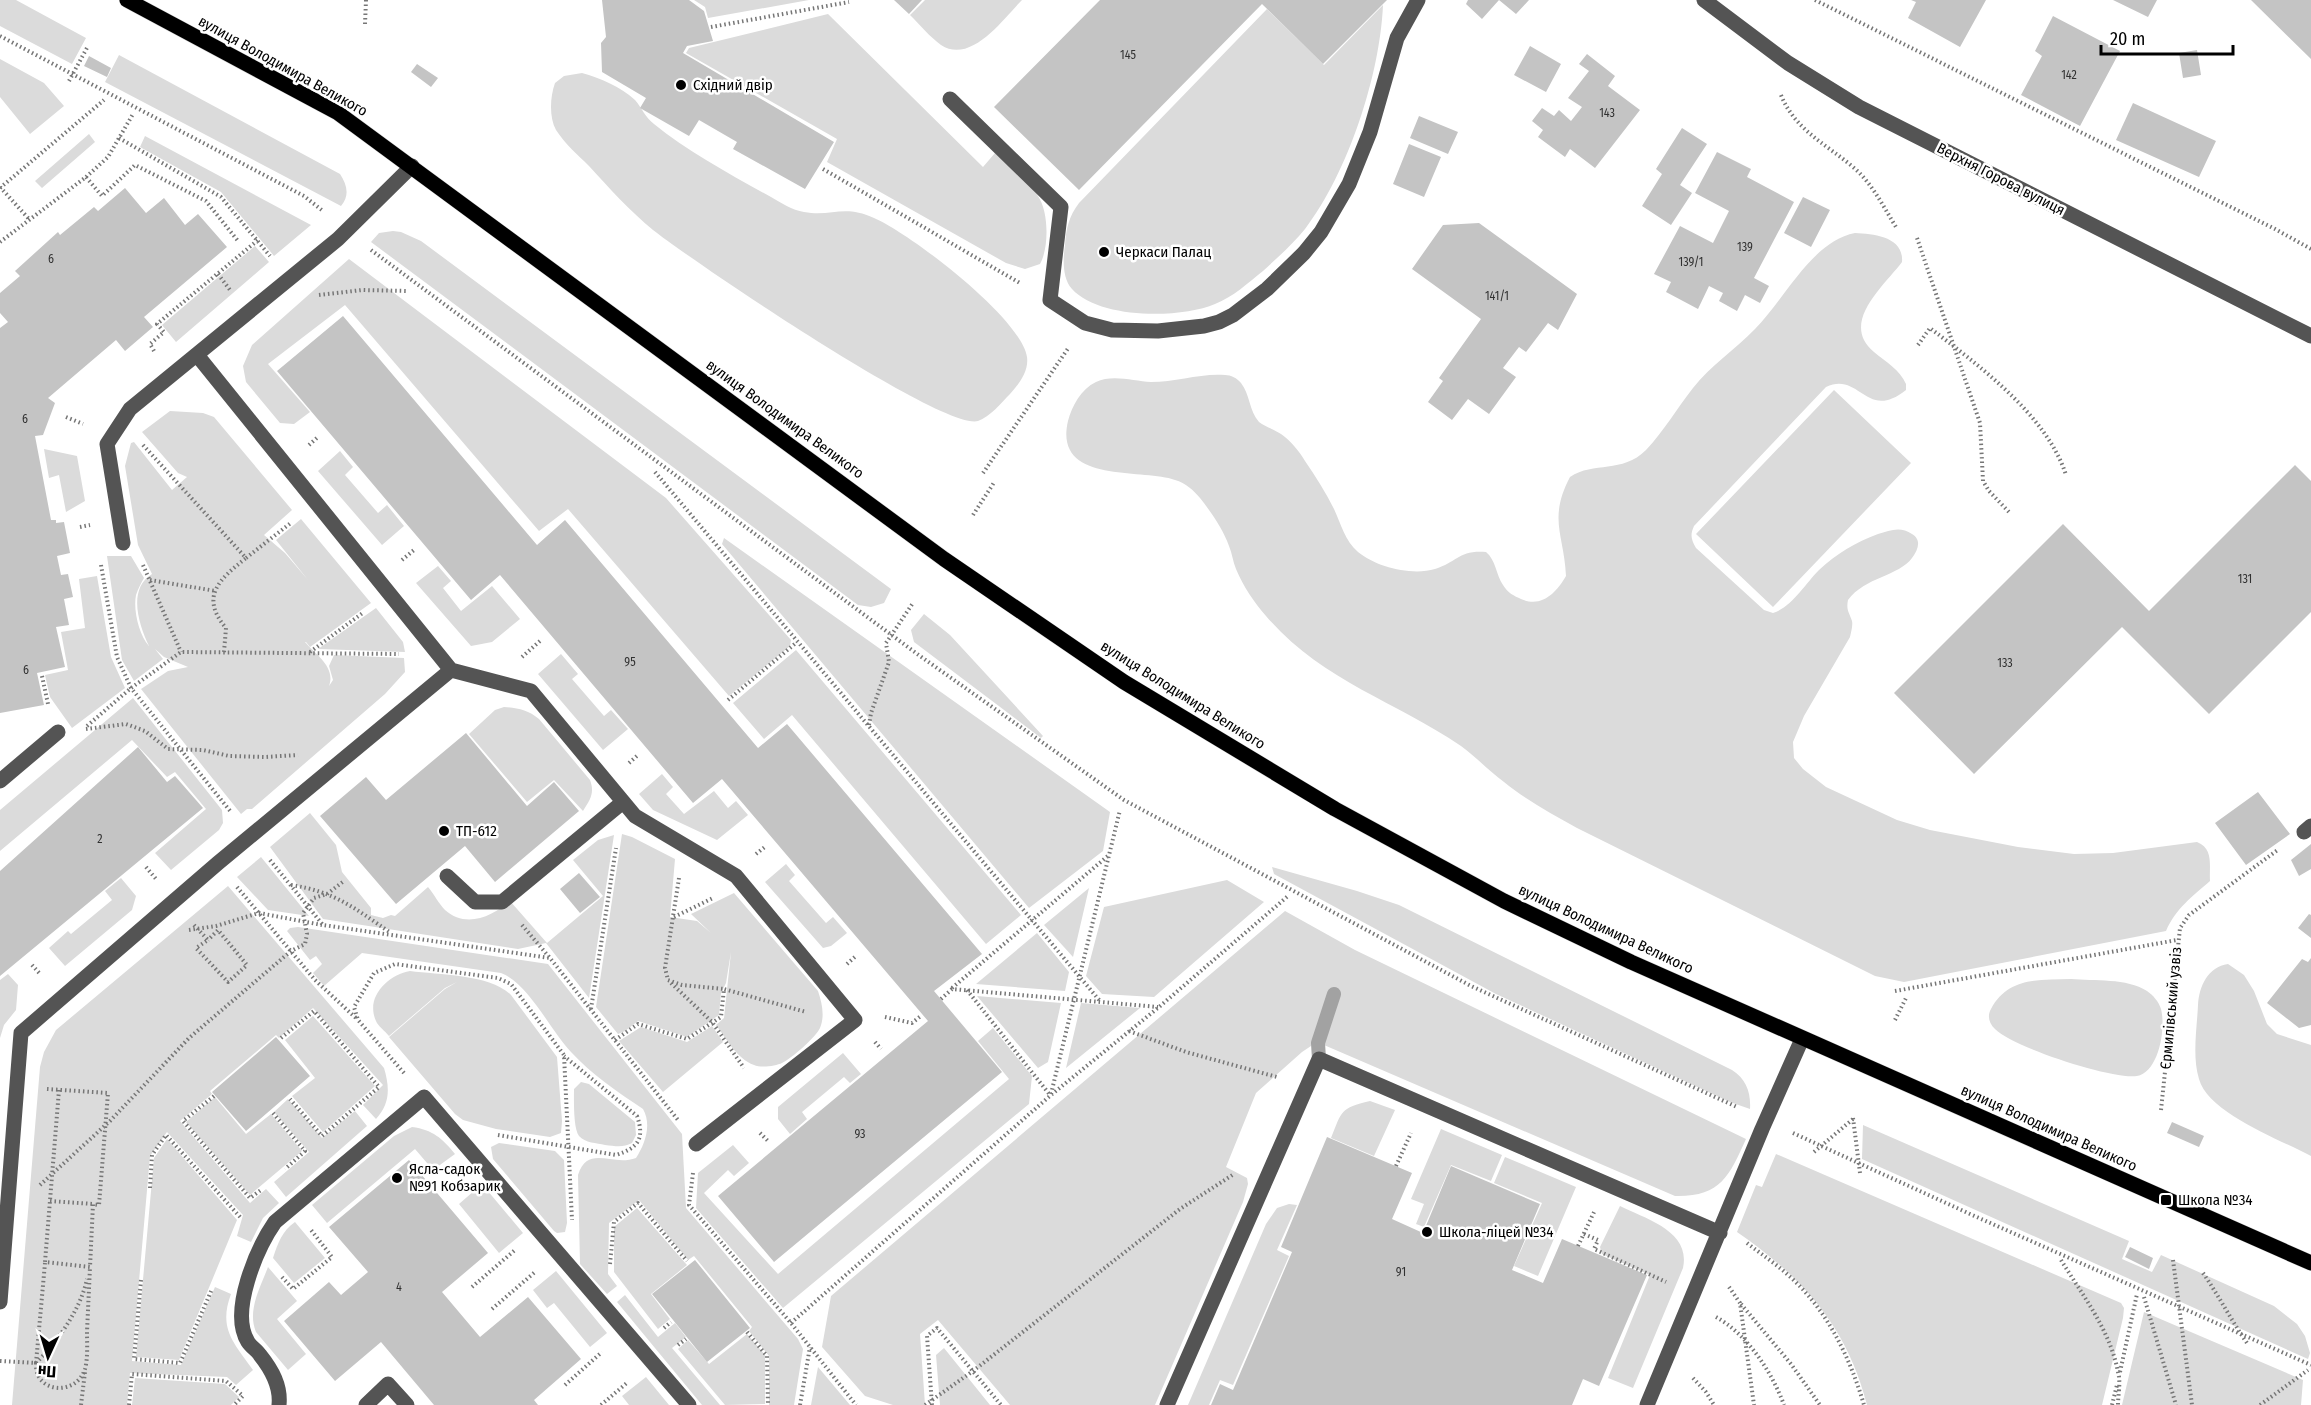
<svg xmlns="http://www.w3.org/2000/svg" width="2311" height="1405" font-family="'Fira Sans Condensed',sans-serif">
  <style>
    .green { fill: #dbdbdb }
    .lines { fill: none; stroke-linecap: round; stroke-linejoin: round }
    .stream { stroke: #a2a2a2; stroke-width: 14 }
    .building { fill: #c4c4c4 }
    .major-casing { stroke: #dbdbdb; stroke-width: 16 }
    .path { stroke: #767676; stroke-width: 4; stroke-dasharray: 1.5 3; stroke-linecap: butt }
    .minor { stroke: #545454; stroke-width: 15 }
    .major { stroke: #000; stroke-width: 15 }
    .poi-dot { fill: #000; stroke: #fff; stroke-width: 2 }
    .labels { text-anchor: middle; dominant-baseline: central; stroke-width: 5; stroke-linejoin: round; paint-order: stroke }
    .number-label { font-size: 12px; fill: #313131 }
    .street-label { font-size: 15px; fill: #000; stroke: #fff }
    .poi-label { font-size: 15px; fill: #000; stroke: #fff; text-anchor: start }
  </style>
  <rect width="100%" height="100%" fill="#fff"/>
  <path class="green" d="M0 0H16L86 38 72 64 0 26Z
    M694 0H809L708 18 705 7Z
    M925 0H1022C1004 18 971 65 941 45 930 37 920 25 910 15Z
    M1383 5C1380 75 1348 173 1305 229 1292 245 1277 258 1263 271 1248 283 1233 297 1215 304 1180 319 1099 319 1072 289 1062 278 1063 258 1065 245 1066 229 1069 216 1079 203L1267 9 1324 65Z
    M828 14 983 167 995 153C1009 167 1028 180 1038 196 1049 212 1049 248 1040 264L1025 269 1006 263 827 162 837 139 686 53 689 48Z
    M119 55 340 174C347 185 350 195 341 206L105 82Z
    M0 59 44 83 64 106 30 134 0 97Z
    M582 73C600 78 621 87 635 100 642 108 645 117 654 124 687 151 733 176 771 197 781 203 792 210 804 212 832 217 844 204 874 218 911 234 1021 318 1027 357 1029 371 1019 384 1010 394 1001 403 990 417 978 421 943 431 691 260 653 230 630 211 609 188 589 166 578 155 565 144 556 130 549 117 550 97 555 83L564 76Z
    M89 134 95 142 42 188 35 181Z
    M145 136 311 225 274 256 221 192 140 147Z
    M393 231 401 232 421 241 891 589 884 603 871 607 858 605 371 242 379 233Z
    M1855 233C1875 234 1904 237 1902 262 1884 286 1839 323 1874 352 1886 362 1900 370 1906 384V390C1866 422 1860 371 1826 387L1694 526C1690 535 1691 539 1696 548L1764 610 1773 613C1792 607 1805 584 1819 570 1836 554 1856 542 1878 534 1890 530 1901 526 1912 534 1922 540 1918 550 1912 558 1899 576 1865 577 1848 600 1846 610 1849 612 1852 621 1853 626 1851 632 1850 637L1804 716 1793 742 1794 758 1803 769 1826 787 1897 820 1930 830 2018 847 2074 854 2113 853 2197 842C2214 849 2209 865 2210 881 2192 897 2176 908 2166 931L1904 982 1875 976 1577 828C1552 814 1526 800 1504 782 1489 771 1476 757 1461 746 1393 700 1322 681 1266 616 1254 602 1243 586 1236 569 1233 562 1232 553 1229 546 1223 529 1211 512 1200 498 1193 490 1186 483 1175 480 1142 468 1053 485 1068 421 1072 406 1081 389 1096 382 1112 374 1134 381 1151 382 1176 382 1201 373 1225 375 1231 375 1237 378 1241 383 1250 394 1249 411 1259 422 1265 427 1274 429 1281 434 1291 441 1299 451 1305 461 1316 477 1326 493 1334 509 1341 524 1345 541 1358 552 1376 567 1412 576 1435 569 1458 562 1458 550 1486 552 1496 560 1496 575 1503 585 1508 593 1514 596 1521 599 1542 608 1556 593 1566 576 1564 534 1548 519 1570 477 1594 461 1622 474 1646 450 1664 431 1677 408 1693 388 1711 365 1735 350 1755 329 1785 299 1812 241 1855 233Z
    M255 246 269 262 176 342 162 325Z
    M349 259 666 498 791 640 790 646 729 696 568 509 539 531 345 305 268 364 310 412 294 424 280 423 246 382 243 366 252 345Z
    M1834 390 1911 463 1773 607 1696 534Z
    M170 411 203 413 214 417 292 510 264 535 285 553 308 580 276 540 301 519 371 603 310 647 306 642H305C316 655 336 667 329 686L333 680 329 666 334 655 404 658 405 672 385 694 252 809H247L241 814 141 689 168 671 188 667 164 657 155 649 163 659 134 681 122 660 107 556H131L144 578C141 583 138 589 136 595 133 610 139 635 149 646 139 625 127 589 152 574L138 545 125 466 131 443 134 442 172 490 187 477 178 473 142 432Z
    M44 449 77 456 85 501 66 512 59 475 49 478Z
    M340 451 353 467 345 475 378 513 387 505 404 526 382 545 318 471Z
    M724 538 1110 812 1103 851 1029 908 722 544Z
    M438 566 451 581 443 588 461 611 492 586 520 619 492 642 471 646 416 583Z
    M97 576 111 657 125 688 72 728 50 697 45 675 68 670 61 632 85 628 79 579Z
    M376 608 403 642 405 652 318 649Z
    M924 614 950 635 1043 736 1041 738 914 642 911 630Z
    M796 650 1021 915 986 944 792 715 764 739 733 703Z
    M561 654 578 674 572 679 604 716 611 710 628 729 603 750 538 674Z
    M133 698 222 810 223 823 219 830 171 870 155 853 206 809 175 772 167 777 132 740 0 851V810Z
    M504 707C518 708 528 710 539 719L590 780C595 793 590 800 583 811L554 780 527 802 469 734 495 710Z
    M662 774 673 787 666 794 684 814 714 791 728 808 736 801 748 815 717 840 653 810 639 794Z
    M310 813 336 845 342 872 371 908V915L383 918 391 915 395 916 428 887C434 894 439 904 445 910 466 929 493 916 510 901L547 943 603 896 573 860 598 840 614 835 589 998 546 943 518 949 323 919 270 847Z
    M622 834 632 837 675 859 670 917 697 921 711 933 691 914 734 893 818 991C822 1003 825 1016 820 1028 816 1037 791 1059 782 1063 776 1066 761 1068 754 1065 737 1059 726 1038 716 1025L724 1018 731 952 726 983 721 993 719 1015 687 1037 638 1021 625 1031 618 1034 596 1007Z
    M261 857 309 916 268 910 237 877Z
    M786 864 795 875 789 881 826 923 833 917 847 933 831 946 823 948 765 882Z
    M1272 867 1357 891 1399 905 1732 1070C1746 1079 1751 1092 1750 1109L1730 1102 1496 994 1274 874Z
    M121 878 136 896 132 910 65 966 49 948 68 931 71 934 112 900 105 891Z
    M1227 880 1264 902 1154 997 1102 994 1086 976 1104 907Z
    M228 886 384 1068C390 1088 390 1104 376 1119L363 1105 383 1085 313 1008 279 1038 276 1035 210 1091 212 1094 180 1121 250 1203 266 1189 279 1203 263 1218 251 1242 237 1236 243 1215 167 1132 150 1156 132 1361 181 1365 215 1287 231 1294C218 1329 234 1343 253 1370L236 1385 227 1377 130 1373 127 1405H12L40 1067 44 1052 56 1030Z
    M1089 888 1073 957 1044 925Z
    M1285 911 1355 950 1746 1139C1729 1177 1720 1197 1675 1196L1317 1042 1302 1052 1256 1093 1226 1167 1247 1178 1248 1184 1243 1202 1155 1405H1010L938 1320 920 1334 925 1405H893L865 1396 822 1347 831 1296Z
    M298 927 548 964 682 1134 686 1208 798 1339 803 1349 794 1405H769V1356L749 1331 752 1327 694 1256 688 1260 639 1200 609 1223 608 1274 617 1286 607 1294 580 1264 578 1175C588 1144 612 1167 636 1158 645 1144 652 1125 643 1109 619 1093 591 1074 571 1052 550 1030 529 984 501 973L362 953 324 986 313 973 322 964 316 956 310 960 287 931 290 928Z
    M1037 933 1069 972 1065 991 976 984Z
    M2228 964 2244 975 2254 991 2267 1024 2277 1034 2311 1045V1156C2281 1140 2208 1113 2199 1079 2192 1056 2197 1028 2198 1005 2199 986 2208 967 2228 964Z
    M410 971C439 975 490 974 511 995L557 1057 562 1121 561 1133 550 1137 496 1129 463 1120 455 1114 389 1037 445 989 457 982 445 988 389 1036C385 1031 378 1026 376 1021 365 997 388 975 410 971Z
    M8 974 18 985 16 1010 4 1025 0 1038V980Z
    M2071 979C2094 981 2127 978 2147 991 2153 995 2159 1002 2161 1009 2166 1028 2159 1072 2137 1076 2113 1080 2012 1047 1995 1029 1989 1023 1987 1016 1991 1009 2008 977 2039 980 2071 979Z
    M977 996 1061 1003 1048 1062 1038 1068Z
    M1081 1003 1140 1008 1066 1068Z
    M313 1016 375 1086 323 1132 292 1096 315 1078 285 1040Z
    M712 1026 723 1042 663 1092 619 1041 641 1027 687 1042Z
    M993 1028 1032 1076 1029 1104 783 1308 696 1208 698 1173 733 1145 749 1163 734 1176 728 1170 704 1193 778 1274 1009 1079 978 1041Z
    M843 1053 861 1074 850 1083 844 1077 802 1112 807 1119 790 1134 778 1119V1107Z
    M581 1082 589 1084 635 1122 636 1135 632 1143C623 1148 615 1146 605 1145 597 1143 585 1143 579 1136 573 1128 574 1099 574 1089Z
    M215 1097 246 1134 271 1114 302 1151 250 1195 186 1122Z
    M288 1099 322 1138 355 1111 367 1126 286 1197 274 1182 309 1152 274 1112Z
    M1370 1101 1395 1110 1374 1156 1331 1138C1342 1111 1340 1108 1370 1101Z
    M1863 1125 2129 1241 2122 1259 2152 1272 2161 1255 2274 1306 2297 1324 2305 1336 2310 1353 2308 1359 1862 1159Z
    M412 1127C433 1130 442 1138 455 1154L433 1170 415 1149 327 1223 312 1205 394 1136Z
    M1441 1129 1502 1155 1491 1181 1451 1165 1424 1227 1416 1224 1424 1204 1411 1199Z
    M167 1139 237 1220 179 1360 136 1357 154 1158Z
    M499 1143 555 1151 564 1160 567 1223 565 1232 557 1233 554 1231 493 1159 491 1147Z
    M1776 1154 2121 1303 2124 1308 2123 1318 2102 1405H1867C1847 1326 1802 1277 1737 1232L1756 1185 1762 1187Z
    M1505 1157 1576 1187 1538 1276 1514 1266 1542 1203 1494 1183Z
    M482 1184 523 1233 499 1253 459 1204Z
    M1289 1204 1297 1205 1277 1250 1289 1256 1233 1385 1220 1380 1209 1405H1188L1266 1224 1277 1208Z
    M1620 1206C1646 1219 1691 1231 1683 1268L1633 1388 1608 1378 1650 1275 1602 1254 1600 1247Z
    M637 1208 687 1265 651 1294 670 1319 658 1329 614 1272V1227Z
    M295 1222 325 1258 294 1283 273 1258C278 1243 282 1231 295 1222Z
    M268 1267 297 1301 277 1319 306 1354 288 1370 256 1332C247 1311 260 1288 268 1267Z
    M556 1271 607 1333 590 1347 554 1303 547 1308 533 1290Z
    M625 1295 658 1337 675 1323 686 1337 672 1348 720 1405H702L617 1302Z
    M2144 1312 2303 1380 2301 1405H2122Z
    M747 1334 765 1355V1404L725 1405 678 1349 688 1340 709 1364Z
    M944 1348 990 1405H940L936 1355Z
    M818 1367 850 1405H811Z
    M646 1377 669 1405H629L622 1396Z
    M135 1378 225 1384 239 1397 231 1405H132Z"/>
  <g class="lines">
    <path class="stream" d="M1319 1059 1318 1043 1334 994"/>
  </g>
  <path class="building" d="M602 0H689L704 11 713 41 687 46 683 53 834 142 805 189 733 149 737 142 699 120 689 136 640 108 646 98 602 72 601 43 606 37Z
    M894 0H922L909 14Z
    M1100 0H1387L1323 64 1262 4 1079 190 994 107Z
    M1468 0H1499L1482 19 1466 4Z
    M1499 0H1529L1516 14Z
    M1911 0H1986L1960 47 1908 18 1916 2Z
    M2113 0H2157L2148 17Z
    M2251 0H2311V59Z
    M2053 16 2120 51 2080 126 2021 95 2042 56 2035 51Z
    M1530 46 1561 64 1546 92 1514 75Z
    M2197 50 2201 75 2183 78 2179 53Z
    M1587 54 1615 76 1608 86 1640 110 1595 168 1570 149 1565 157 1538 137 1543 130 1532 121 1542 108 1554 116 1559 110 1571 121 1582 107 1568 98 1589 71 1579 64Z
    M89 56 111 68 107 77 84 66Z
    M417 64 438 78 431 87 411 72Z
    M2133 103 2216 141 2199 177 2116 140Z
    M1419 116 1458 132 1448 154 1410 138Z
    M1682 128 1707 144 1680 185 1692 193 1671 225 1642 206 1662 174 1656 169Z
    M1409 144 1441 157 1424 197 1393 184Z
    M1717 152 1751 169 1747 177 1794 202 1754 278 1769 286 1760 303 1745 295 1737 311 1719 301 1723 293 1709 286 1698 309 1666 292 1671 282 1654 274 1680 226 1713 243 1729 211 1695 193Z
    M125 188 146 213 164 198 185 225 198 214 227 247 144 317 153 327 125 351 116 340 48 398 55 403 43 435 35 436 51 520H56V523L64 522 70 553 57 556 61 575 68 574 73 597 64 599 69 625 56 627 65 667 37 673 44 705 0 713V328L8 322 0 313V293L20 276 15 271 58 232 60 235 94 207 98 211Z
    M1803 197 1830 210 1811 247 1784 233Z
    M1479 223 1577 294 1558 330 1548 323 1526 352 1519 347 1503 368 1516 377 1489 414 1468 399 1452 420 1428 402 1443 381 1439 378 1481 319 1412 269 1443 225Z
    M343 316 537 545 565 520 758 748 787 724 982 954 934 991 1002 1072 774 1262 718 1196 928 1021 722 779 693 803 500 575 471 600 277 371Z
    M2295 465 2311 481V612L2209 714 2122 627 1974 774 1894 693 2063 524 2149 611Z
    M466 733 527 806 554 782 579 811 495 882 465 846 396 904 320 816 366 777 386 800Z
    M138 747 167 782 175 776 203 808 0 976V871Z
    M2258 792 2290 834 2246 865 2215 823Z
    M2311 844V869L2299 876 2291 860Z
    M579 873 600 897 580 913 560 889Z
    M2309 914 2311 915V938L2298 928Z
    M2311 958V1025L2299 1028 2267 1003 2302 959 2308 962Z
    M276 1037 310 1076 246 1131 212 1092Z
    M2172 1122 2204 1136 2199 1147 2167 1133Z
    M1327 1137 1412 1173 1392 1219 1423 1233 1451 1166 1540 1204 1512 1270 1543 1283 1562 1239 1647 1275 1599 1386 1583 1379 1572 1405H1211L1220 1384 1233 1390 1292 1252 1281 1247Z
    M409 1160 488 1253 442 1292 480 1337 528 1297 581 1359 534 1400 538 1405H434L381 1342 335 1381 284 1321 329 1282 341 1295 368 1272 329 1227Z
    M2130 1247 2153 1258 2149 1269 2125 1257Z
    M695 1260 750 1328 707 1362 652 1294Z"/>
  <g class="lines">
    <defs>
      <path id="major" d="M127 0 338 113 944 559 1124 682 1335 809 1504 901 1631 962 2311 1263"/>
    </defs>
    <use href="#major" class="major-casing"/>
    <path class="path" d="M1815 0 2275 229 2311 249
      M365 24 366 0
      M711 27 849 2
      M0 36 304 196 323 211
      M69 81 88 46
      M1781 95C1795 130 1826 144 1853 167 1872 183 1883 206 1896 227
      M119 138 221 197 270 256
      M823 169 1020 283
      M86 177 108 157 133 114
      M0 187 29 219
      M0 188 104 100
      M1917 238 1980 423 1983 481 1989 491 2009 512
      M0 242 86 177 102 196 135 165 206 201 238 241
      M371 250 920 656 1124 800 1471 986 1737 1107
      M218 274 230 290
      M319 295 362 290 408 291
      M1918 345 1930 328C1978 365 2047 415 2066 475
      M154 351 150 344 164 332 157 324 258 240
      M66 417 83 424
      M143 445 246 558 292 522
      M309 445 319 436
      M655 472 1100 1001
      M983 473 1069 347
      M973 515 995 481
      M80 527 90 525
      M402 560 414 550
      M101 565 117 657 131 688 231 812
      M143 565 181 652
      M150 580 216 591
      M224 652 226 628C199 596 220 579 246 558
      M310 652 364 612
      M522 657 540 641
      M42 676 48 704
      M728 700 797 642
      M869 725 871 713 889 662 886 643 913 603
      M87 726 131 688 181 652 399 654
      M86 729 126 724 145 731 168 749 203 750 229 756 265 757 298 755
      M629 763 638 755
      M756 854 766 846
      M270 860 323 925 550 958 678 1120
      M146 867 156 879
      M679 878 665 968 668 980 682 985 724 989
      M291 885C336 892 354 908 391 933
      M237 887 315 980 357 1019
      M674 917 713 898
      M194 925 208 940 196 948 228 982 247 965 218 930 208 940
      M522 925 550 958
      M189 930 216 926 259 913 322 925
      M847 964 857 955
      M32 965 41 975
      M671 983 712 1022 744 1068
      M952 988 1109 855
      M967 990 1050 1095
      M1895 991 2177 940
      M941 999 952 989 1158 1007
      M591 1009 616 848
      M885 1017 912 1023 922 1015
      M1895 1020 1907 996
      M1129 1031 1186 1052 1277 1077
      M281 1038 314 1011 379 1087 322 1136 290 1099
      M615 1040 638 1024 687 1039 721 1017 724 989 806 1012
      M875 1042 881 1049
      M404 1073 358 1020 354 1007 374 973 395 964 498 978 511 984 564 1055 572 1220
      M47 1089 108 1093 99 1205 93 1204 90 1267 45 1262 59 1090
      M1051 1094 1120 810
      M214 1096 183 1121 250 1198 261 1190
      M2161 1110 2180 928 2189 915 2279 849
      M273 1113 305 1151 285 1169
      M1853 1118 1860 1173
      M760 1133 769 1142
      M1793 1133 1970 1214 2311 1365
      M498 1135 616 1155C638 1148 645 1139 637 1116L564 1056
      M1814 1152 1853 1119
      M1396 1166 1411 1133
      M693 1173 689 1205 791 1323 856 1405
      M40 1185 110 1121 189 1038 291 951 305 944 307 934 303 913 314 898 327 894 344 881
      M150 1188 152 1155 166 1135 241 1218
      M50 1201 93 1204
      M1584 1234 1598 1240 1594 1249 1666 1282
      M1747 1243C1761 1254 1775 1263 1788 1275 1826 1308 1850 1357 1864 1405
      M1578 1246 1595 1210
      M2061 1260C2083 1296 2110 1330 2118 1372 2121 1382 2118 1395 2118 1405
      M2173 1260 2192 1405
      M610 1264 614 1222 638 1203 687 1261
      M2203 1273C2219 1296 2231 1320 2247 1343
      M282 1277 293 1289 332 1257 311 1230
      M141 1280 134 1359 180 1363 212 1289
      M472 1287 515 1250
      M1729 1287 1740 1303 1754 1405
      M2144 1297 2176 1405
      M1741 1304 1791 1364 1820 1405
      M492 1309 535 1272
      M1716 1317C1747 1334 1772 1372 1784 1405
      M791 1323 1051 1095 1159 1007 1288 896
      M664 1328 671 1322
      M747 1332 767 1356 768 1405
      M678 1345 686 1339
      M0 1361 36 1363C34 1393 76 1397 85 1369 88 1358 87 1344 87 1332 88 1310 89 1289 90 1267
      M36 1363C57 1342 81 1309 87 1279
      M36 1363 45 1263
      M2120 1372 2137 1294
      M1693 1378 1706 1392 1714 1405
      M565 1385 602 1352
      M81 1405 85 1372
      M129 1405 132 1374 226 1381 243 1396 234 1405
      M601 1405 628 1382
      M800 1405 810 1347
      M925 1405 973 1371 1180 1209 1234 1174
      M932 1405 927 1336 937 1328 1001 1405
      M2112 1405 2117 1385
      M2260 1405 2308 1370"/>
    <path class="minor" d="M1704 0 1788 63 1859 107 2311 336
      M950 99 1061 207 1050 300 1085 323 1112 330 1158 331 1204 326 1219 322 1233 315 1267 289 1304 253 1321 232 1349 184 1370 132 1397 38 1418 0
      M197 355 451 670 531 691 635 816 736 876 855 1020 696 1144
      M123 543 107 444 130 409 338 239 412 166
      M0 781 58 732
      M2304 832 2311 826
      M447 876 475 902H502L623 802
      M0 1302 21 1033 218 863 451 670
      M279 1405C281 1386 272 1370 260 1355 257 1350 251 1347 248 1342 229 1312 257 1248 275 1222L424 1097 689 1405
      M366 1405 388 1384 407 1405
      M1167 1405 1319 1059 1720 1233
      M1647 1405 1762 1129 1802 1039"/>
    <use href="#major" class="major"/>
  </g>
  <g class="poi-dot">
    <circle cx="681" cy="85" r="6"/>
    <circle cx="1104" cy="252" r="6"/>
    <circle cx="444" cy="831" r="6"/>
    <circle cx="397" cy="1178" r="6"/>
    <rect x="2160" y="1194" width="12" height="12" rx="3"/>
    <circle cx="1427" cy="1232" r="6"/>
  </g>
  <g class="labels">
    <g class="number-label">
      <text x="1128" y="55">145</text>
      <text x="2069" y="75">142</text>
      <text x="1607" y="113">143</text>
      <text x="1745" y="247">139</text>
      <text x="51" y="259">6</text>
      <text x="1691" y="262">139/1</text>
      <text x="1497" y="296">141/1</text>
      <text x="25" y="419">6</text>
      <text x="2245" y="579">131</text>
      <text x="630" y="662">95</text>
      <text x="2005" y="663">133</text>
      <text x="26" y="670">6</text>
      <text x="100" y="839">2</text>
      <text x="860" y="1134">93</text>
      <text x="1401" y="1272">91</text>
      <text x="399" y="1287">4</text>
    </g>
    <g class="street-label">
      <text transform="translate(283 66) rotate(29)">вулиця Володимира Великого</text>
      <text transform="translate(2001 179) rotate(27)">Верхня Горова вулиця</text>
      <text transform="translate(785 419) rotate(36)">вулиця Володимира Великого</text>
      <text transform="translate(1183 695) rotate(32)">вулиця Володимира Великого</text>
      <text transform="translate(1606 929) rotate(25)">вулиця Володимира Великого</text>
      <text transform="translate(2171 1008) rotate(-85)">Єрмилівський узвіз</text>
      <text transform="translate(2049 1128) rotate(24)">вулиця Володимира Великого</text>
    </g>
    <g class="poi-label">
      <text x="693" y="85">Східний двір</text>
      <text x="1116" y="252">Черкаси Палац</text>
      <text x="456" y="831">ТП-612</text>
      <text x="409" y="1169">Ясла-садок<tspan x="409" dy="17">№91 Кобзарик</tspan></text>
      <text x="2178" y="1200">Школа №34</text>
      <text x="1439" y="1232">Школа-ліцей №34</text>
    </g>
  </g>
  <g transform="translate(48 1357) rotate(184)" stroke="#ffffff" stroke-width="4.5" paint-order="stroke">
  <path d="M0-4.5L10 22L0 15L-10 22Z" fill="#000000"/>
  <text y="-9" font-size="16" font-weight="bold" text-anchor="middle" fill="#000000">Пн</text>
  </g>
  <path d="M2101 45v9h132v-9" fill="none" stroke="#000000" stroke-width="3"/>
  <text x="2110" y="45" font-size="18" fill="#000000" stroke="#ffffff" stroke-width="4.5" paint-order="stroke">20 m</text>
</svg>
